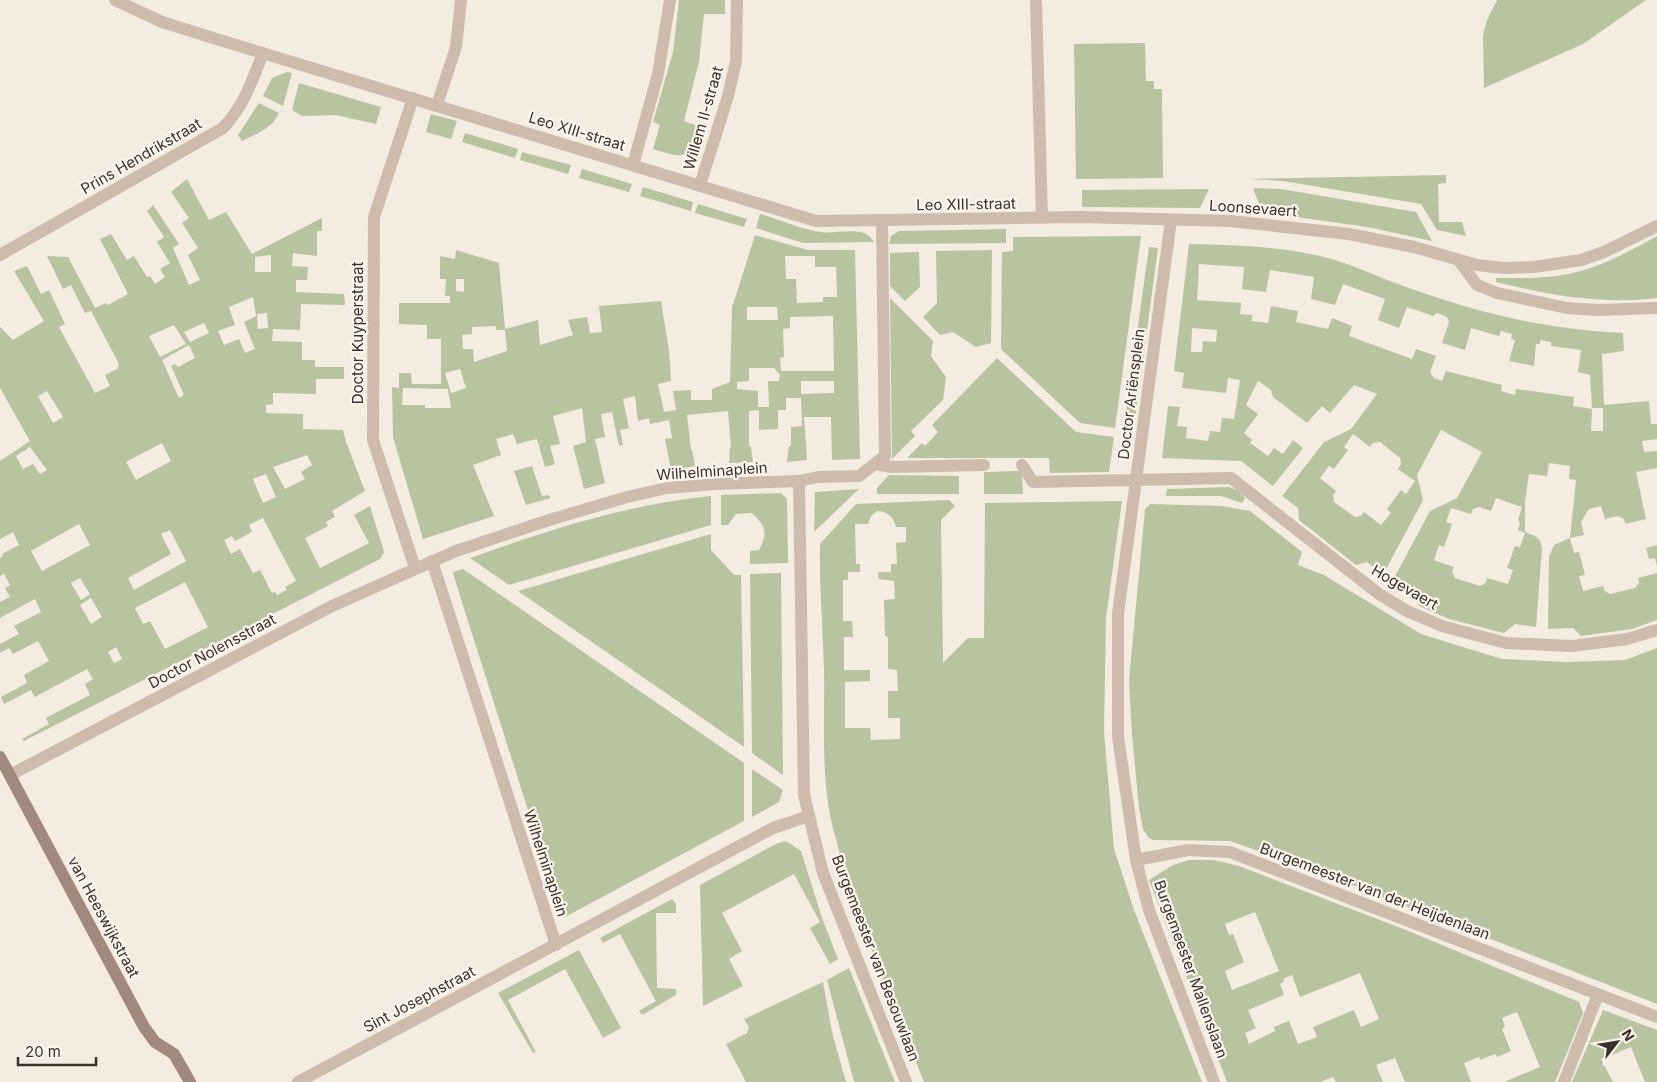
<svg xmlns="http://www.w3.org/2000/svg" width="1657" height="1082" font-family="Inter,sans-serif">
  <style>
    .green { fill: #b8c4a0; fill-rule: evenodd }
    .lines { fill: none; stroke-linecap: round; stroke-linejoin: round }
    .street { stroke: #cdbbac; stroke-width: 12 }
    .secondary { stroke: #a18a7d; stroke-width: 12 }
    .labels { text-anchor: middle; dominant-baseline: central; stroke-width: 4.5; stroke-linejoin: round; paint-order: stroke }
    .street-label { font-size: 15px; fill: #3b302b; stroke: #fbf5ee }
  </style>
  <rect width="100%" height="100%" fill="#f4ebe1"/>
  <path class="green" d="M679 0H725V14H704L699 62 684 121 698 126C687 159 687 160 653 149L660 125 653 122 673 52Z
    M1497 0H1646L1583 44 1484 88 1483 35 1487 20Z
    M1145 43 1146 81H1154V89H1162L1163 178 1076 179 1074 44Z
    M287 72 292 73 283 106 263 96 272 78Z
    M299 83 381 107 376 124 335 115 302 116 292 110Z
    M259 103 279 113C272 129 256 134 242 141L238 135Z
    M431 114 457 121 451 139 426 132Z
    M465 133 518 149 515 158 462 142Z
    M522 152 571 165 568 174 520 160Z
    M582 169 632 184 629 192 579 178Z
    M1446 175V183L1438 184 1439 222H1462L1466 236 1437 230 1421 204 1283 181 1248 179Z
    M187 179 209 220 226 212 252 254 322 218V231H317V256L293 253 292 266 308 267 307 280H296V292L344 294 345 305 301 304 300 330 273 329 272 341 302 342V360H315V367H344V379H316V394L273 393V404L266 405V413L303 414V429L343 430 346 442 365 491 332 511 335 517 326 522 328 526 305 538 320 568 369 543 354 515 370 506 384 552 380 559 24 741 22 739 49 724 46 718 90 695 85 684 93 679 87 669 35 697 31 690 4 704 1 697 27 683 24 675 49 661 38 641 13 654 9 648 0 653V644L19 634 14 626 41 612 35 599 0 618V602L10 597 5 588 10 585 4 574 0 576V558L3 556 2 554 19 545 13 532 0 539V461L30 441 0 388V327L13 340 44 321 14 271 27 266 41 294 49 290 65 324 59 327 95 393 110 386 105 375 117 369 119 364 91 311 85 313 71 285 63 289 47 256 68 257 95 308 106 303 108 305 128 294 100 239 111 234 127 260 134 256 147 277 150 276 155 284 165 277 160 269 170 263 157 242 164 237 147 211 153 205 179 244 173 248 189 285 200 280 188 255 198 248 182 223 189 218 171 192ZM271 255V272H255V257ZM253 297 256 316 244 322 255 349 245 353 239 339 224 345 218 331 235 325 229 307ZM267 313 268 328 258 329 257 314ZM204 323 209 333 190 342 184 332ZM174 325 186 344 160 357 149 336ZM189 345 195 358 178 367 175 364 171 366 184 395 179 398 162 360ZM47 391 63 417 53 423 38 396ZM162 443 171 461 136 480 126 462ZM30 447 47 470 40 474 33 464 23 469 16 456ZM307 455 312 465 301 472 305 479 285 489 273 467ZM266 474 276 497 263 503 253 479ZM263 518 296 581 285 587 287 590 277 595 275 592 272 593 260 570 253 573 240 549 231 554 224 540 232 536 235 541 252 532 249 525ZM79 524 90 545 42 571 31 551ZM170 530 186 561 134 590 128 578 171 554 161 534ZM80 578 90 594 81 600 71 583ZM185 582 208 627 165 649 150 621 143 624 135 608ZM91 598 102 617 91 624 80 605ZM116 647 122 659 114 663 108 652Z
    M643 187 693 202 691 211 640 196Z
    M1253 188 1281 189 1416 212 1432 241 1367 227 1262 212Z
    M1209 189 1200 208 1082 207V190Z
    M698 204 747 219 744 227 695 213Z
    M760 214C780 220 800 229 820 232 838 235 864 224 874 242L803 243 756 228Z
    M1006 229V243L889 244 891 236 899 231Z
    M755 235 808 250H855L860 459 832 460 831 417H804L807 460 787 462 789 446H791V427L802 426 801 398H786V410H778V429L759 430V410L749 411V446L751 447 753 462 729 463 730 447H731L728 411 687 415 691 450H692L695 466 671 470 665 439 672 438 669 420 650 424 649 418 638 421 635 396 623 399 629 428 620 430 623 445 619 446 612 412 601 414 605 437 595 439 605 483 584 489 573 446 586 442 582 408 553 416 560 444 550 446 555 464 545 467 537 439 517 444 513 434 496 439 501 455 473 465 494 516 423 539 393 437 392 387 399 388V373H411L412 384H441V339H427V325L399 324V303H450V296H445L446 279H440V256L455 259 456 250 499 263 505 329 538 320 540 345 573 335 568 320 587 317 590 333 602 332 599 306 661 301 669 351 671 381 658 384 664 412 676 410 673 391 691 390V400H712V389L730 382 732 308ZM785 256H815V267H836L837 297H823V302L797 303 796 279H786ZM456 279H464V292L456 291ZM777 307 778 320H747V307ZM833 316 834 371H781L780 358 784 357 783 329 790 328V317ZM496 326V330H505L507 351 474 362 473 349H463L462 335 472 334V327ZM749 368H774L780 375 779 381H768L769 407H758V391L737 389V382L749 381ZM460 369 466 388 451 393 445 373ZM801 381H834V393L801 394ZM403 388 448 389 451 408H425V405H402Z
    M1141 236 1115 428 1080 423 1001 349 1002 252 1013 251V237Z
    M1657 236V298C1603 305 1548 295 1496 282V278C1521 278 1548 279 1573 273 1603 266 1630 251 1657 236Z
    M1189 244C1232 245 1278 246 1320 256 1351 263 1379 278 1409 288 1482 314 1545 329 1623 333L1624 351 1602 354 1604 405 1649 401 1651 424H1657V439L1642 441 1644 452 1657 451V468L1636 472 1646 519 1625 524 1624 519 1618 516 1605 519 1601 506 1589 509 1581 522 1584 535 1570 538 1574 553 1579 552 1585 575 1579 576 1583 591 1603 586 1605 591 1610 594 1635 588 1639 583 1638 578 1657 573V620L1632 629 1581 636 1573 628 1548 629 1549 557 1554 545 1570 538 1576 480 1569 479 1570 466 1549 463 1547 476 1529 474 1525 501V530L1527 533C1537 536 1541 539 1542 549L1536 627 1515 624 1504 633 1449 619 1419 606 1412 590 1393 580 1430 511 1457 498 1482 452 1441 430 1417 475 1423 500 1383 575 1367 562 1356 565 1299 520 1298 508 1282 496 1324 442 1351 429 1377 394 1354 385 1330 413 1322 406 1307 423 1273 397 1271 390 1258 381 1246 405 1258 414 1244 433 1252 440 1250 443 1268 456 1274 448 1283 454 1293 440 1303 448 1273 486 1241 461 1162 458 1168 406 1180 407 1177 426 1187 427 1186 438 1208 441 1210 431 1220 432 1222 418 1234 419 1240 380 1228 378 1226 393 1182 388 1184 373 1174 371ZM1199 264 1244 267 1242 289 1266 292 1270 270 1314 277 1311 299 1335 305 1343 284 1385 299 1378 320 1399 328 1407 307 1433 316 1437 313 1447 317 1449 322 1442 343 1465 350 1471 328 1499 336 1501 331 1512 334 1511 339 1515 340 1509 361 1534 366 1536 344H1540V340L1551 342V346L1581 350 1578 372 1590 375 1592 408H1603V431H1591L1592 409 1573 406 1574 397 1516 389 1515 395 1501 391 1502 385 1446 371 1442 381 1434 378 1430 372 1436 356 1416 349 1412 359 1349 336 1352 326 1332 318 1328 329 1296 322 1298 311 1271 306 1268 323 1252 321V315L1240 314 1241 303 1197 300ZM1192 328 1217 330 1216 342 1203 341 1202 352H1191ZM1353 434 1370 447 1373 443 1380 442 1400 458 1401 464 1398 469 1415 481 1406 494 1401 490 1387 509 1391 513 1381 525 1364 512 1361 516 1355 517 1334 502 1333 495 1336 491 1320 478 1329 466 1334 469 1348 450 1344 447ZM1496 498 1522 507 1518 520 1520 523 1518 530 1525 533 1520 547 1515 546 1507 568 1513 570 1508 584 1487 578 1486 583 1480 586 1455 578 1452 572 1454 567 1434 560 1439 545 1444 547 1452 524 1446 522 1451 508 1471 514 1473 509 1479 507 1491 511Z
    M1149 247 1158 248 1133 434 1123 433Z
    M992 250 991 343 976 347 953 332 940 335 923 317 937 303 936 251Z
    M919 252 920 287 905 301 890 286V253Z
    M890 298 933 341 931 356 946 377 943 400 911 431 915 436 892 459Z
    M997 358 1076 432 1114 437 1109 472 1050 473 1049 458H907L922 443 925 446 938 432 932 425Z
    M532 466 542 496 548 495 551 498 526 505 514 471Z
    M1022 471 1023 494H984V472Z
    M889 475 959 476V494H877V488Z
    M1229 487 1237 490 1245 498 1242 503 1221 496H1166L1167 489Z
    M859 489 814 532 815 492Z
    M781 493 787 499 788 563 750 564V551L759 550C768 532 766 527 752 513L736 514 728 525H721V495Z
    M711 496V525L509 585 470 558C548 530 628 504 711 496Z
    M949 500 955 506 941 520 943 663 968 638H984L985 503 1122 501 1106 618 1104 731 1114 849 1134 910 1202 1082H924C892 1000 855 918 834 832 820 779 825 724 824 670 823 628 819 586 820 544L856 504ZM877 511C888 511 894 518 896 527H906V542L896 543 897 564H891V572H878L879 579 894 581 895 599 884 600 885 636 888 637V669L897 670 898 691H888V718H900V739L871 740 870 728H845V682L870 681V670H844V637H853L852 621H843V580H848V572H860V564H856L855 524H868L871 516Z
    M1150 504 1222 506 1250 511 1302 552 1298 565 1324 575 1421 634 1502 659 1567 662 1625 660 1657 648V1004L1324 874 1230 841 1153 840 1149 838 1143 829 1139 808 1132 735 1129 680 1145 509Z
    M711 534V550L734 575H741L744 747 518 591Z
    M1657 545V567L1655 558 1649 559 1646 548Z
    M463 569 744 763V821L565 917 563 911H560L455 580 453 572Z
    M781 573 783 775 752 753 750 574Z
    M752 769 783 790 779 802 752 817Z
    M786 841 801 851 822 918 838 959 830 964 810 928 820 922 794 874 722 913 742 951 729 959 743 986 703 1006 700 885 778 843Z
    M1189 860H1214L1239 866 1406 930 1579 1002 1583 1013 1555 1082H1504L1540 1067 1517 1012 1502 1018 1505 1027 1502 1029 1511 1051 1497 1057 1495 1054 1480 1060 1479 1057 1464 1063 1471 1082H1405L1395 1058 1376 1065 1383 1082H1336L1333 1077 1320 1082H1227L1149 880 1173 865ZM1255 912 1279 971 1232 990 1225 971 1244 962 1233 934 1229 935 1225 924ZM1360 973 1379 1019 1361 1027 1354 1010 1313 1027 1317 1037 1298 1044 1289 1021 1274 1027 1275 1031 1249 1044 1245 1033 1256 1028 1248 1010 1284 995 1280 984 1284 982 1283 979 1292 975 1300 997Z
    M672 899 676 904V913H656L657 988 676 989V995L644 1014H641L639 1011 656 1001 620 934 603 943 600 938Z
    M579 950 621 1028 603 1038 565 969 508 1000 536 1052 533 1053 498 993Z
    M849 968 895 1082H854L827 980Z
    M823 982 832 1032 846 1082H746L726 1044 747 1033 749 1027 744 1019Z
    M1603 1010 1657 1030V1082H1645L1631 1047 1601 1059 1613 1082H1572Z"/>
  <g class="lines">
    <path class="street" d="M115 0 162 22 223 41 816 221 1081 217 1230 221 1349 234 1414 247 1477 265 1503 268 1534 267 1581 260 1604 252 1657 226
      M1036 0 1042 218
      M413 98 374 217 373 440 415 568
      M437 105 456 47 461 0
      M633 165 658 74 670 0
      M700 185 728 96 736 61 737 0
      M1171 220 1118 614V737L1136 860 1149 910 1214 1082
      M0 255 223 128C244 106 252 81 263 53
      M1459 261 1477 285 1497 293 1567 308 1598 310 1657 308
      M875 464 892 467 984 465
      M1022 465 1033 482 1231 478 1379 594 1407 611 1442 626 1506 643 1572 646 1627 639 1657 630
      M799 481 804 795 823 873 906 1082
      M432 561 556 945
      M10 775 332 606 456 551 549 520 627 497 667 488 716 484 799 481 818 477 859 476 885 456 882 221
      M1136 860 1188 850 1230 852 1657 1017
      M298 1082 773 828 809 816
      M1564 1082 1598 994"/>
    <path class="secondary" d="M0 757 144 1027 155 1042 174 1054 190 1082"/>
  </g>
  <g class="labels">
    <g class="street-label">
      <text transform="translate(703 118) rotate(-74)">Willem II-straat</text>
      <text transform="translate(577 131) rotate(17)">Leo XIII-straat</text>
      <text transform="translate(141 156) rotate(-30)">Prins Hendrikstraat</text>
      <text transform="translate(966 204) rotate(-1)">Leo XIII-straat</text>
      <text transform="translate(1253 208) rotate(4)">Loonsevaert</text>
      <text transform="translate(357 333) rotate(-90)">Doctor Kuyperstraat</text>
      <text transform="translate(1131 394) rotate(-83)">Doctor Ariënsplein</text>
      <text transform="translate(712 471) rotate(-4)">Wilhelminaplein</text>
      <text transform="translate(1405 587) rotate(30)">Hogevaert</text>
      <text transform="translate(212 651) rotate(-28)">Doctor Nolensstraat</text>
      <text transform="translate(546 863) rotate(72)">Wilhelminaplein</text>
      <text transform="translate(1375 891) rotate(21)">Burgemeester van der Heijdenlaan</text>
      <text transform="translate(104 917) rotate(62)">van Heeswijkstraat</text>
      <text transform="translate(876 958) rotate(69)">Burgemeester van Besouwlaan</text>
      <text transform="translate(1191 969) rotate(70)">Burgemeester Mallenslaan</text>
      <text transform="translate(419 999) rotate(-28)">Sint Josephstraat</text>
    </g>
  </g>
  <g transform="translate(1617 1042) rotate(59)" stroke="#fbf5ee" stroke-width="4" paint-order="stroke">
  <path d="M0-4L9 19L0 12L-9 19Z" fill="#3b302b"/>
  <text y="-8" font-size="14" font-weight="bold" text-anchor="middle" fill="#3b302b">N</text>
  </g>
  <path d="M18 1057v8h78v-8" fill="none" stroke="#3b302b" stroke-width="2.5"/>
  <text x="25" y="1057" font-size="15" fill="#3b302b" stroke="#fbf5ee" stroke-width="4" paint-order="stroke">20 m</text>
</svg>
